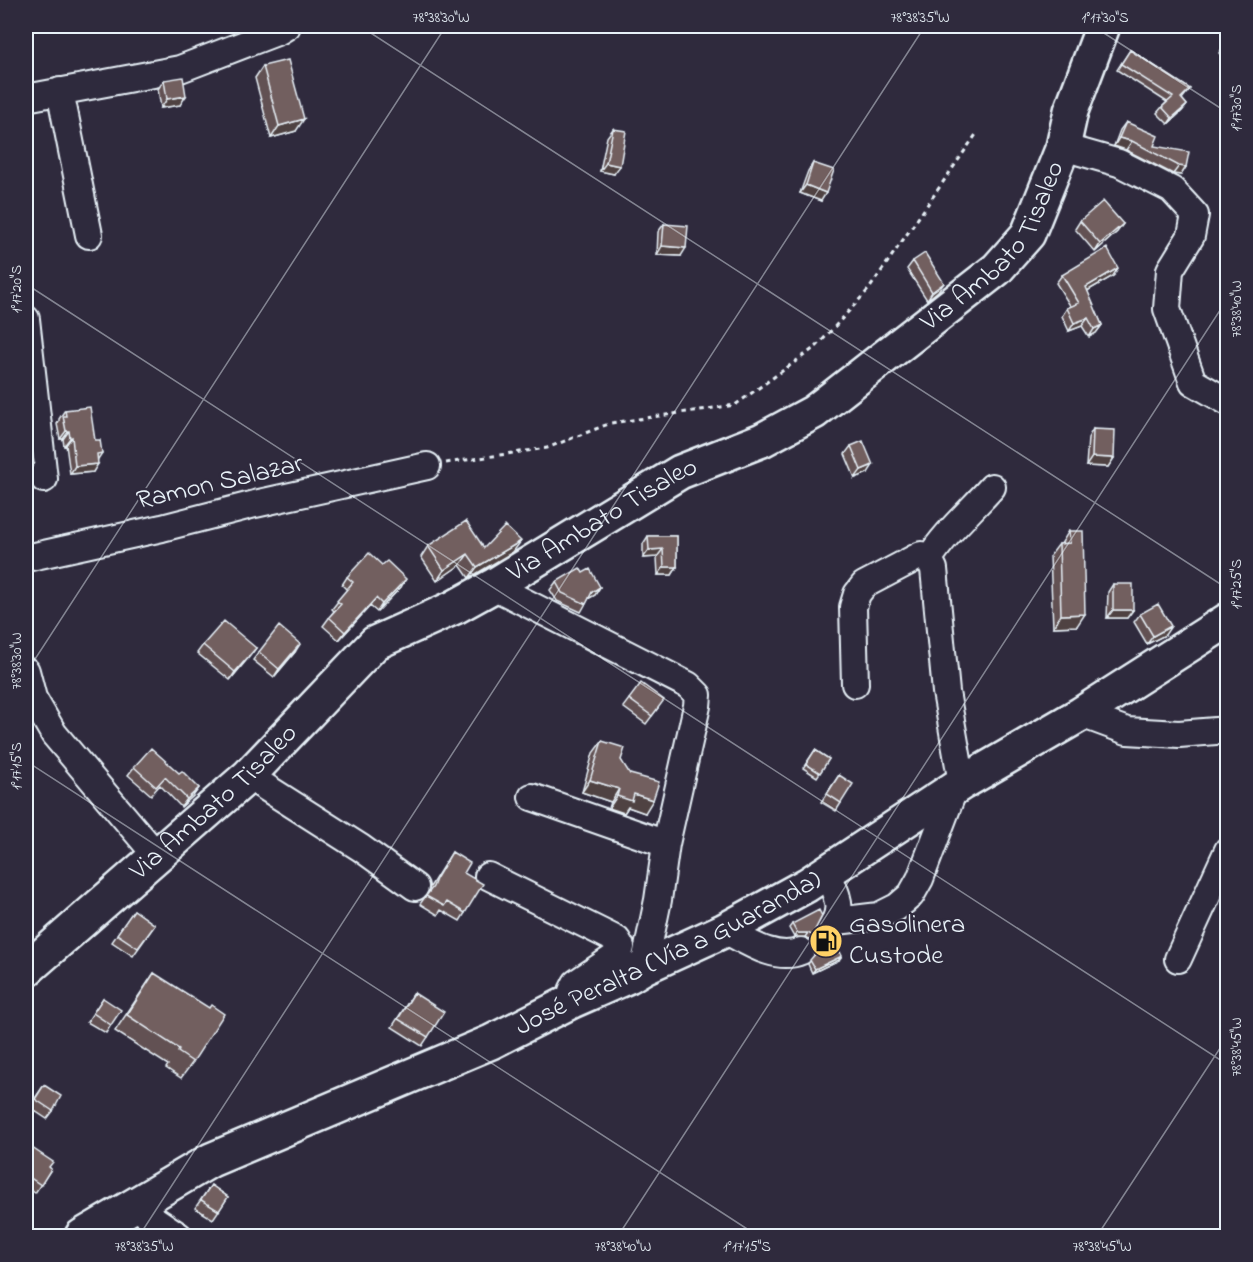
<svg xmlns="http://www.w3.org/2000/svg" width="1253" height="1262" font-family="'Indie Flower',sans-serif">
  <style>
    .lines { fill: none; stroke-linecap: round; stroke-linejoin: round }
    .minor-casing { stroke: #e8f1f8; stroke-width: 30 }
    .major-casing { stroke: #e8f1f8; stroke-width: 38 }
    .highway-casing { stroke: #e8f1f8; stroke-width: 38 }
    .path { stroke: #e8f1f8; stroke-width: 3; stroke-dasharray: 4.5 4.5; stroke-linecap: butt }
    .minor { stroke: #2f2a3d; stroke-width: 26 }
    .major { stroke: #2f2a3d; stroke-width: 33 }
    .highway { stroke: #2f2a3d; stroke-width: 33 }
    .wall { fill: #625152; stroke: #e8f1f8; stroke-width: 1.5 }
    .shaded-wall { fill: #504242; stroke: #e8f1f8; stroke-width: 1.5 }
    .building { fill: #725e5f; stroke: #e8f1f8; stroke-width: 1.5 }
    .ticks { fill: none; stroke: #e8f1f8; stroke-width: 1.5; stroke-opacity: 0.45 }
    .labels { text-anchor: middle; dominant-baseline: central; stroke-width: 4.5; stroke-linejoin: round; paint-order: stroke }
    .street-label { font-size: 27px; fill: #e8f1f8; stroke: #2f2a3d }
    .poi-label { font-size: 27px; fill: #e8f1f8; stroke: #2f2a3d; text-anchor: start }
    .neatline { fill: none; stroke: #e8f1f8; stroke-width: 2 }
    .ticks-label { font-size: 15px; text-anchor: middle; fill: #e8f1f8 }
  </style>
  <rect width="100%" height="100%" fill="#2f2a3d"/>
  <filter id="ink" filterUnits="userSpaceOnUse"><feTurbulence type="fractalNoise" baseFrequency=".0167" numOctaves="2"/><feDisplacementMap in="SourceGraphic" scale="12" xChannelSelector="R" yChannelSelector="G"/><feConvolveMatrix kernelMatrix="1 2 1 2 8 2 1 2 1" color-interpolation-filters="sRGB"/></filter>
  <g filter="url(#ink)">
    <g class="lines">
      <defs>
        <path id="minor" d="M60 91 89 235
          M26 98 180 69 279 31 287 26
          M1063 147 1119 163 1172 190 1195 215 1191 236 1170 270 1167 309 1193 382 1228 402
          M26 319 44 479
          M26 558 162 528 255 504 427 466
          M929 559C946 532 971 511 992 487
          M493 586 688 685 698 695 697 706 666 844 658 900 644 967
          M26 671 33 698 54 734 157 856
          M855 684 853 607 857 594 864 585 921 555 929 559 934 569 946 692 962 783
          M1081 714 1127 731 1179 734 1228 730
          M248 776 361 848 415 887
          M532 797 666 844
          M827 871C838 900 846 908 827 935
          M488 876 617 940 621 947 619 954 576 983 572 991V1001
          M837 921 879 916 897 907 911 895 920 879 955 787
          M725 930C746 941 776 962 801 951
          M1178 959 1228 850
          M133 1205 179 1236"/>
        <g id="major">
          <path id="s1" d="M26 970 248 776 375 643 455 607 493 586 680 472 762 440 814 412 997 269 1028 234 1063 147 1071 111 1103 26"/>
        </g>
        <g id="highway">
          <path id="s2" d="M82 1236 211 1160 491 1042 572 1001 629 976 644 967 725 930 807 885 962 783 1081 714 1228 620"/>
        </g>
      </defs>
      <use href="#minor" class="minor-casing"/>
      <use href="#major" class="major-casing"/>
      <use href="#highway" class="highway-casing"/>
      <path class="path" d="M446 463 547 448 611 423 735 405 817 346 869 289 977 133"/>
      <use href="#minor" class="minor"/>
      <use href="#major" class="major"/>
      <use href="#highway" class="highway"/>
    </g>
    <path class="wall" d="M1227 42V62L1219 53Z
      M1130 50 1190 89 1182 99 1187 105 1182 111 1168 124 1157 113 1162 107 1167 102 1117 70Z
      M263 66 296 131 271 138 255 78Z
      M164 80 180 105 161 108 158 89Z
      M1126 122 1154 146 1186 167 1181 175 1173 174 1126 150 1114 146 1120 130Z
      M613 129 614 174 600 171 607 137Z
      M813 163 821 201 800 193 808 171Z
      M1080 221 1123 224 1117 232 1095 252 1075 229Z
      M664 224 681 256 657 255 658 232Z
      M913 261 938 291 927 300 907 269Z
      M1062 275 1113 276 1087 291 1102 325 1096 333 1089 337 1082 326 1069 331 1062 316 1067 308 1071 307 1056 283Z
      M65 410 95 440 102 453 98 459 93 472 70 474 66 445 64 446 63 439H60L57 424 59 421V419Z
      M1093 429 1114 458 1108 467 1086 466 1088 438Z
      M851 446 868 473 855 478 845 454Z
      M1069 531 1077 626 1053 627 1050 556 1059 544H1061Z
      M648 536H677V567L672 575H658L657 557 643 558V544Z
      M428 546 484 548 513 552 469 578 460 565 437 581 421 557Z
      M583 573 600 587 595 595 589 598 581 612 557 601 550 590 556 582Z
      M347 577 401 587 377 612 370 606 339 640 323 626 334 611 332 609 347 590 342 585Z
      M1113 584 1133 610 1127 618H1107L1108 592Z
      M1140 614 1165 635 1147 644 1134 622Z
      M203 645 256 648 230 680 197 653Z
      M259 652H295L274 677 253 660Z
      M629 699 658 708 646 724 623 707Z
      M602 741 621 760 645 813 628 807 624 813 609 808 611 802 582 792 593 753Z
      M815 750 829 759 817 777 803 768Z
      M134 767 179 773 199 788 193 796 181 807 160 785 151 795 128 775Z
      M839 775 841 803 836 811 821 802Z
      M452 852 464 873 465 913 460 921 441 910 438 915 420 904 428 893 430 887Z
      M134 910 155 925 133 956 112 942Z
      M792 924 815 930 816 937 839 960 812 973 808 964 815 954V946L812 941 805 937H794L789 928Z
      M154 973 193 1062 181 1078 166 1068 168 1065 115 1031Z
      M414 993 428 1037 422 1046 392 1027Z
      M103 998 111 1025 106 1033 87 1022Z
      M44 1085 53 1111 47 1119 29 1107Z
      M26 1144 51 1169 35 1193 26 1187Z
      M211 1185 228 1197 213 1219 195 1208Z"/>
    <path class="shaded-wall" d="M186 96 180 105 161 108 167 99Z
      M1187 105 1182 111 1168 124 1172 118Z
      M304 119 296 131 271 138 279 126Z
      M1119 138 1132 141 1126 150 1114 146Z
      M606 163 620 166 614 174 600 171Z
      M1179 166 1186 167 1181 175 1173 174Z
      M806 185 826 193 821 201 800 193Z
      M1123 224 1117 232 1095 252 1100 244Z
      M662 246 686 248 681 256 657 255Z
      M1118 268 1113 276 1080 295 1086 287Z
      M944 283 938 291 927 300 932 292Z
      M1088 318 1082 326 1069 331 1074 323Z
      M1102 325 1096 333 1089 337 1094 329Z
      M66 431H69L63 439H60Z
      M72 437 66 445 64 446 70 438Z
      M1092 457 1114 458 1108 467 1086 466Z
      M34 464 28 472 26 473V466Z
      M98 464 93 472 70 474 75 466Z
      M873 465 868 473 855 478 861 470Z
      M521 541 513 552 469 578 477 567Z
      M663 549 657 557 643 558 649 550Z
      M468 554 460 565 437 581 444 570Z
      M664 567H677L672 575H658Z
      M406 579 401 587 377 612 382 604Z
      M600 587 595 595 586 600 592 592Z
      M376 598 370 606 339 640 345 632Z
      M1113 610H1133L1127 618H1107Z
      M1085 614 1077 626 1053 627 1061 615Z
      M1171 626 1165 635 1147 644 1153 636Z
      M300 644 295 652 274 677 279 669Z
      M256 648 250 656 230 680 235 672Z
      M590 780 619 789 611 802 582 792Z
      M199 788 193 796 181 807 187 799Z
      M634 794 653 800 645 813 628 807 624 813 609 808 617 796Z
      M797 933H808L805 937H794Z
      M842 956 839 960 812 973 815 969Z"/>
    <path class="building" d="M1130 50 1190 89 1181 98 1187 105 1172 118 1162 107 1173 97 1121 64Z
      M288 60 304 119 279 126 263 66Z
      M183 77 186 96 167 99 164 80Z
      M1126 122 1158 136 1154 146 1189 152 1186 167 1179 166 1132 141 1119 138Z
      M613 129 626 131 620 166 606 163Z
      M813 163 834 170 826 193 806 185Z
      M1103 201 1123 224 1100 244 1080 221Z
      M664 224 688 226 686 248 662 246Z
      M1107 248 1118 268 1086 287 1102 325 1094 329 1088 318 1074 323 1067 308 1079 303 1062 275Z
      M925 253 944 283 932 292 913 261Z
      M90 407 95 440H100L102 453 97 454 98 464 75 466 72 437 70 438 69 431H66L63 416H66L65 410Z
      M26 424 29 443 31 442 34 464 26 466Z
      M1093 429 1115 430 1114 458 1092 457Z
      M863 441 873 465 861 470 851 446Z
      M466 521 484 548 505 526 521 541 477 567 468 554 444 570 428 546Z
      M1069 531H1083L1085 614 1061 615 1059 544 1070 543Z
      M648 536H677V567H664L663 549 649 550Z
      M369 553 382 565 387 561 406 579 382 604 376 598 345 632 329 617 341 604 337 601 353 582 347 577Z
      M580 568 583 573 590 569 600 587 592 592 586 604 562 593 556 582Z
      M1113 584H1133V610H1113Z
      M1158 604 1171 626 1153 636 1140 614Z
      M224 621 256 648 235 672 203 645Z
      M279 626 300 644 279 669 259 652Z
      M641 683 664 700 652 716 629 699Z
      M602 741 625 748 621 760 630 774 659 782 653 800 634 794 632 801 617 796 619 789 590 780Z
      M151 748 179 773 182 771 199 788 187 799 165 777 156 787 134 767Z
      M815 750 829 759 820 773 806 764Z
      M839 775 853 784 841 803 827 794Z
      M452 852 470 863 464 873 483 884 465 913 447 902 444 906 426 896 433 887 436 879Z
      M134 910 155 925 138 948 117 934Z
      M819 910 822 916 815 930 816 937 822 944 830 946 836 944 842 956 815 969 810 960 818 951V942L815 937 808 933H797L792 924Z
      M154 973 209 1008 211 1005 224 1014 193 1062 178 1052 179 1049 127 1015Z
      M414 993 444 1012 428 1037 398 1019Z
      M103 998 121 1010 111 1025 93 1013Z
      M44 1085 61 1096 53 1111 35 1099Z
      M26 1144 53 1162 49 1167 51 1169 41 1185 26 1175Z
      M211 1185 228 1197 219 1211 201 1200Z"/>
  </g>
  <path class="ticks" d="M360 26 1228 589M1093 26 1228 113M26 284 1228 1065M26 673 446 26M26 761 758 1236M139 1236 925 26M618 1236 1228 298M1097 1236 1228 1036"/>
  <defs>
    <symbol id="fuel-disc" viewBox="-11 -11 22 22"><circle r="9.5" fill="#ffd166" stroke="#2f2a3d"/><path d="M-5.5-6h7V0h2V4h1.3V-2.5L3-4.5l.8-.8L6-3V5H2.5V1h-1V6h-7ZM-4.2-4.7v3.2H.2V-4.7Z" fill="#111"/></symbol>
  </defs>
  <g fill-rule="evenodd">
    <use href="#fuel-disc" x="807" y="922" width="38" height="38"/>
  </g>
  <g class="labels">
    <g class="street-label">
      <text stroke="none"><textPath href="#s1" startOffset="1224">Via Ambato Tisaleo</textPath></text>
      <text transform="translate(220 483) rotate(-13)">Ramon Salazar</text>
      <text stroke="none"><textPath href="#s1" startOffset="738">Via Ambato Tisaleo</textPath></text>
      <text stroke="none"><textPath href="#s1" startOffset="252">Via Ambato Tisaleo</textPath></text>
      <text stroke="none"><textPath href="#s2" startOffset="652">José Peralta (Vía a Guaranda)</textPath></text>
    </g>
    <g class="poi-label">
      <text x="849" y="925">Gasolinera<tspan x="849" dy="31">Custode</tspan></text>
    </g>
  </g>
  <rect width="1253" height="1262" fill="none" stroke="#2f2a3d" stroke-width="66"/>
  <rect x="33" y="33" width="1187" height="1196" class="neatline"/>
  <g class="ticks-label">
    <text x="441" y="22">78°38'30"W</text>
    <text x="920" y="22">78°38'35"W</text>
    <text x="1105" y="22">1°17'30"S</text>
    <text transform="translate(1236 108) rotate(-90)" y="5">1°17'30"S</text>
    <text transform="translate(16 289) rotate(-90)" y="5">1°17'20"S</text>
    <text transform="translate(1236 309) rotate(-90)" y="5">78°38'40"W</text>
    <text transform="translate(1236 584) rotate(-90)" y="5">1°17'25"S</text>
    <text transform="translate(16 661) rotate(-90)" y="5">78°38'30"W</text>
    <text transform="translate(16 766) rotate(-90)" y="5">1°17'15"S</text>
    <text transform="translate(1236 1047) rotate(-90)" y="5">78°38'45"W</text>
    <text x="144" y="1251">78°38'35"W</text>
    <text x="623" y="1251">78°38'40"W</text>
    <text x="747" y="1251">1°17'15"S</text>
    <text x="1102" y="1251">78°38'45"W</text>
  </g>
</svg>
